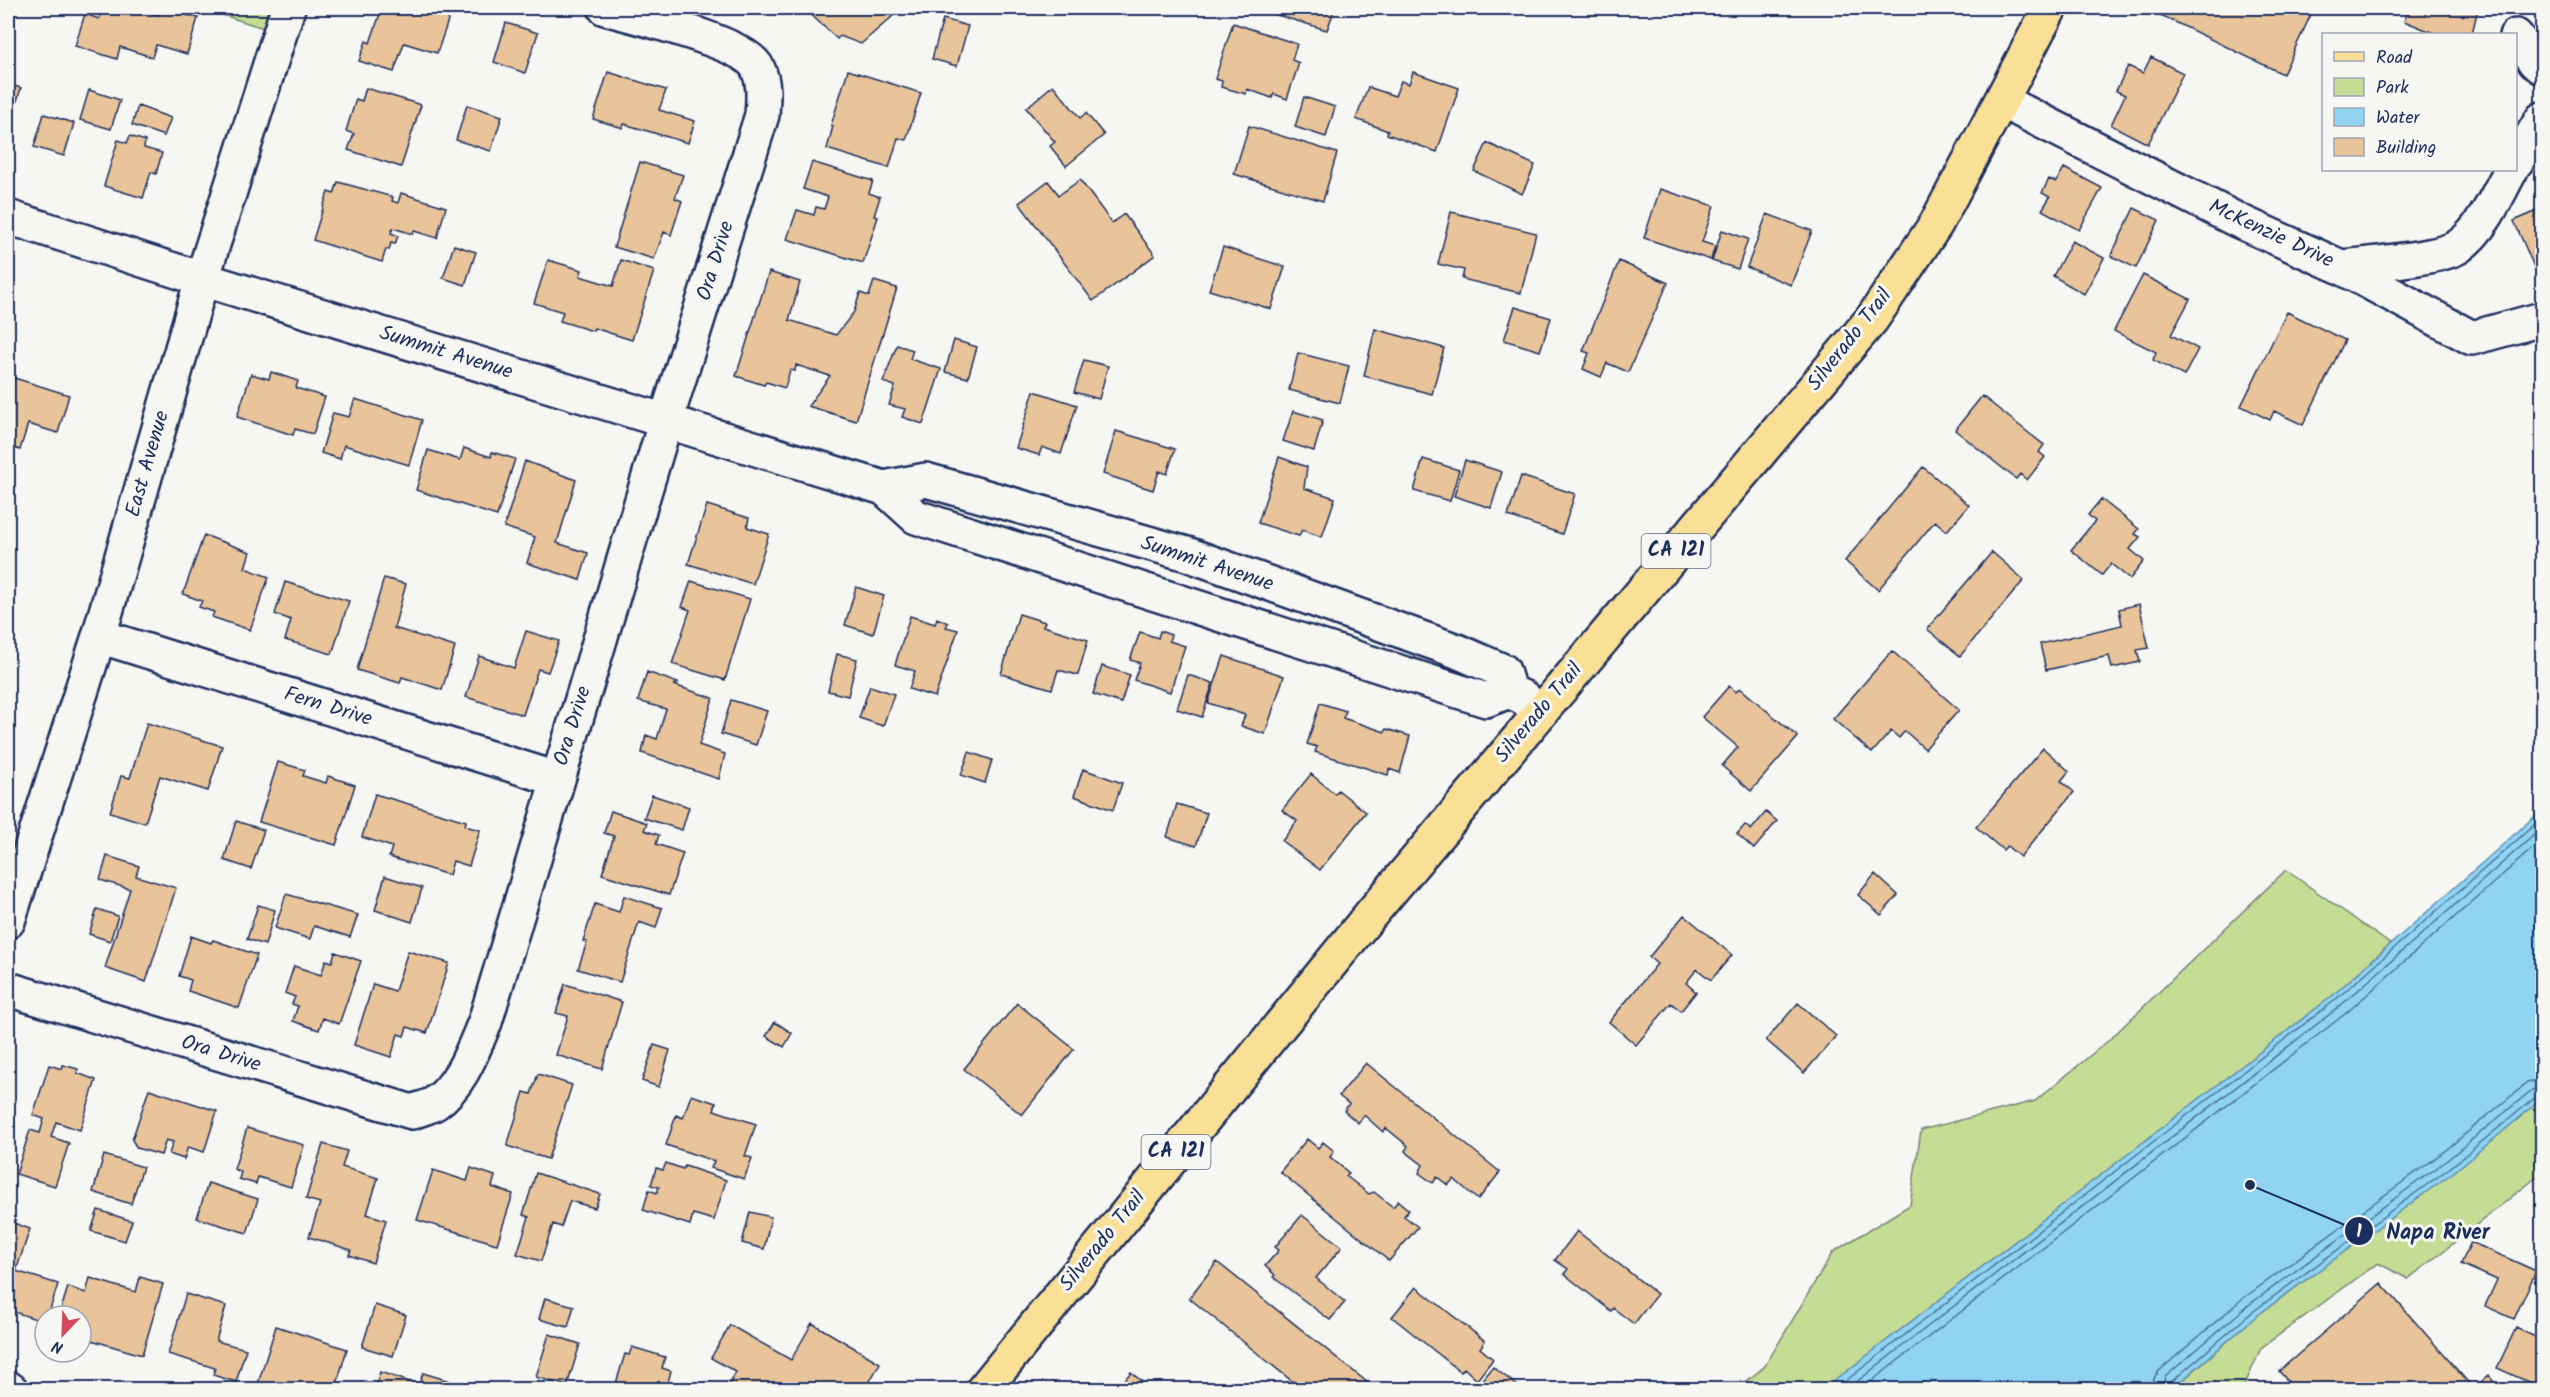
<svg xmlns="http://www.w3.org/2000/svg" width="2550" height="1397" font-family="Kalam,sans-serif">
  <style>
    .green { fill: #c4dc93; stroke: #708678; stroke-width: 1.5 }
    .water { fill: #90d4f2; stroke: #6192b7; stroke-width: 1.5 }
    .lines { fill: none; stroke-linecap: round; stroke-linejoin: round }
    .shore { stroke: #4a7199; stroke-width: 1.5 }
    .building { fill: #e9c399; stroke: #1b2f5e; stroke-width: 1.5 }
    .minor-casing { stroke: #1b2f5e; stroke-width: 38 }
    .major-casing { stroke: #1b2f5e; stroke-width: 38 }
    .minor { stroke: #f6f6f2; stroke-width: 33 }
    .major { stroke: #fadf96; stroke-width: 33 }
    .labels { text-anchor: middle; dominant-baseline: central; stroke-width: 6; stroke-linejoin: round; paint-order: stroke }
    .shield { fill: #f6f6f2; stroke: #5d6b8a; stroke-width: 1.5 }
    .shield-label { font-size: 20px; font-weight: bold; fill: #1b2f5e }
    .street-label { font-size: 21px; fill: #1b2f5e; stroke: #f6f6f2 }
    .leader { fill: none; stroke: #1b2f5e; stroke-width: 2 }
    .callout-dot { fill: #1b2f5e; stroke: #f6f6f2; stroke-width: 2 }
    .mark-label { font-size: 18px; text-anchor: middle; font-weight: bold; fill: #fff }
    .callout-label { font-size: 22px; text-anchor: middle; font-weight: bold; fill: #1b2f5e; stroke: #f6f6f2; stroke-width: 6; stroke-linejoin: round; paint-order: stroke }
  </style>
  <rect width="100%" height="100%" fill="#f6f6f2"/>
  <filter id="ink" filterUnits="userSpaceOnUse"><feTurbulence type="fractalNoise" baseFrequency=".0167" numOctaves="2"/><feDisplacementMap in="SourceGraphic" scale="12" xChannelSelector="R" yChannelSelector="G"/><feConvolveMatrix kernelMatrix="1 2 1 2 8 2 1 2 1" color-interpolation-filters="sRGB"/></filter>
  <g filter="url(#ink)">
    <path class="green" d="M201 8H288L279 33Z
      M2286 870 2390 944 2331 997 1824 1389 1736 1390 1765 1366 1833 1252 1910 1205 1921 1130 2035 1101 2109 1040Z
      M2542 1099V1173L2408 1279 2378 1263 2261 1348 2243 1389 2172 1390 2255 1317 2455 1171Z"/>
    <path class="water" d="M2542 810V1099L2455 1171 2255 1317 2172 1389H1824L2331 997Z"/>
    <g class="lines">
      <path class="shore" d="M1834 1390 2334 1001 2542 818
        M1846 1390 2339 1007 2542 828
        M1860 1390 2345 1014 2542 840
        M2152 1390 2154 1378 2159 1371 2241 1300 2441 1154 2527 1083 2542 1079
        M2161 1390 2165 1377 2246 1307 2446 1161 2532 1090 2542 1088
        M2168 1390 2170 1383 2251 1313 2451 1167 2536 1097 2542 1095"/>
    </g>
    <path class="building" d="M102 8H133L158 15 161 8H163L198 18 187 54 156 45 152 57 120 47 117 59 75 46 85 14 99 19Z
      M382 8 452 9 437 53 404 43 394 72 359 61 366 41 370 43Z
      M804 8H902L861 44 840 36 837 39Z
      M1254 8H1335L1327 30Z
      M2161 8H2314L2283 74 2158 14Z
      M2410 8H2478L2472 34H2436L2404 21Z
      M943 19 968 26 957 66 932 59Z
      M506 23 538 33 525 73 494 62Z
      M1233 23 1297 44 1292 60 1299 63 1287 99 1274 94 1272 98 1247 89 1246 94 1221 87 1222 81 1215 79Z
      M2151 57 2183 73 2148 144 2111 125 2125 95 2116 91 2128 66 2143 73Z
      M848 70 921 93 906 140 898 138 889 168 827 149 833 126 831 125Z
      M608 72 666 90 659 110 695 121 688 143 624 124 623 128 593 119Z
      M1413 72 1459 88 1437 152 1387 134 1388 131 1356 119 1368 87 1395 96 1401 81 1409 84Z
      M8 84 21 88 8 130Z
      M1053 85 1080 118 1086 113 1104 135 1066 166 1050 146 1055 142 1026 108Z
      M366 88 421 105 401 167 348 150 354 134 346 131 356 99 362 101Z
      M89 90 120 100 111 129 80 120Z
      M1304 97 1335 107 1326 137 1295 127Z
      M467 105 502 116 491 151 456 140Z
      M138 106 171 118 164 136 132 125Z
      M44 114 74 123 64 156 34 147Z
      M1249 126 1337 153 1323 201 1234 174Z
      M130 136 145 141 144 148 162 153 156 174 151 172 143 198 104 186 118 140 127 143Z
      M1487 143 1535 165 1522 194 1474 171Z
      M640 162 683 175 675 198 682 201 671 235 664 232 654 259 614 247Z
      M812 162 873 181 869 193 880 197 874 216 878 217 863 263 787 239 797 210 814 215 816 207 824 209 828 197 803 189Z
      M2064 168 2102 188 2079 230 2042 210 2050 197 2042 193 2049 179 2056 182Z
      M1080 180 1112 223 1124 214 1155 255 1093 301 1019 203 1048 181 1059 195Z
      M338 182 393 197 392 201 398 203 401 193 446 207 437 238 414 231 413 234 393 228 391 233 398 236 395 244 391 243 389 250 386 249 382 262 313 240 328 192 334 194Z
      M1660 189 1714 206 1702 242 1715 246 1711 260 1644 238Z
      M2134 208 2159 220 2136 268 2111 256Z
      M2542 209V277L2539 278 2514 221Z
      M1451 212 1536 233 1521 293 1462 279 1464 270 1438 264Z
      M1767 214 1812 231 1791 285 1747 267Z
      M1722 230 1748 239 1738 269 1712 261Z
      M2072 241 2104 258 2084 294 2053 276Z
      M454 245 476 252 465 285 443 278Z
      M1223 247 1285 267 1271 309 1209 290Z
      M548 260 582 270 580 276 613 286 621 260 654 271 632 340 594 328 593 331 560 321 563 312 534 303Z
      M1619 261 1668 283 1628 372 1607 363 1601 377 1583 369 1589 353 1583 351Z
      M769 272 800 282 789 320 836 335 854 312 860 293 869 296 874 281 897 288 856 421 808 406 830 376 796 365 795 371 790 370 785 388 766 382 764 385 736 376Z
      M2143 275 2190 299 2171 335 2198 349 2184 376 2153 360 2156 352 2114 331Z
      M1515 307 1551 318 1540 351 1504 340Z
      M2287 312 2345 340 2303 425 2274 411 2270 420 2241 406Z
      M1375 329 1444 348 1432 394 1364 376Z
      M954 340 977 347 968 378 945 372Z
      M897 345 913 350 910 359 941 369 923 424 902 417 905 409 889 405 895 386 883 382Z
      M1298 353 1349 366 1340 403 1289 390Z
      M1084 360 1108 366 1099 399 1074 392Z
      M271 372 298 381 296 388 325 397 313 434 295 429 293 435 237 417 251 374 269 379Z
      M8 376 69 395 58 433 28 424 20 450 14 448 9 467Z
      M1034 391 1077 405 1061 454 1042 447 1039 455 1016 448Z
      M1982 396 2044 445 2039 452 2045 457 2027 480 2020 474 2016 479 1955 430Z
      M355 399 422 420 409 465 344 445 340 459 321 453 333 413 349 417Z
      M1293 411 1323 420 1314 451 1283 441Z
      M1116 431 1175 449 1167 474 1159 471 1153 490 1103 474Z
      M464 448 491 457 492 452 515 459 497 516 416 490 428 450 460 460Z
      M1279 457 1307 467 1304 488 1335 498 1322 537 1302 530 1299 536 1258 523Z
      M1423 459 1459 470 1450 501 1414 491Z
      M1465 460 1502 472 1491 508 1454 496Z
      M525 461 576 480 557 543 588 553 580 580 527 563 535 537 504 527Z
      M1923 467 1969 505 1947 531 1935 521 1878 590 1845 561Z
      M1521 476 1575 494 1562 534 1508 516Z
      M2101 499 2139 529 2135 534 2140 537 2130 549 2144 561 2130 579 2111 564 2102 575 2071 550 2095 521 2088 515Z
      M707 505 749 518 747 527 769 534 753 584 688 564Z
      M204 535 250 552 245 568 269 577 250 630 212 617 214 612 199 607 202 601 183 594Z
      M1992 552 2024 580 1960 656 1927 629Z
      M384 578 406 584 394 628 455 647 442 690 402 677 400 683 357 670Z
      M691 581 750 599 725 680 672 664 690 610 682 607Z
      M285 582 349 601 332 654 285 640 291 620 275 614Z
      M856 587 884 596 873 634 845 625Z
      M2139 604 2149 648 2137 650 2140 662 2112 668 2109 656 2046 670 2040 644 2122 625 2119 609Z
      M1019 614 1045 622 1043 626 1088 640 1078 675 1058 670 1052 689 1001 674Z
      M910 616 935 624 937 618 948 623 946 627 958 630 935 697 909 689 915 671 895 665Z
      M526 631 559 641 548 672 538 669 523 715 466 697 479 656 514 668Z
      M1160 631 1171 635 1169 641 1185 646 1170 692 1134 680 1140 663 1130 660 1140 632 1158 638Z
      M1892 651 1959 710 1925 749 1905 731 1899 738 1891 731 1872 753 1833 719Z
      M837 654 857 659 848 696 828 691Z
      M1224 656 1284 676 1265 734 1241 726 1245 715 1208 703Z
      M1102 666 1130 675 1121 703 1093 694Z
      M647 672 678 683 674 685 713 698 699 745 725 754 719 779 642 753 646 735 657 739 666 709 638 701Z
      M1188 675 1213 683 1202 717 1177 709Z
      M870 686 894 694 883 726 859 718Z
      M1729 686 1736 692 1740 688 1798 737 1751 791 1722 766 1738 747 1702 717Z
      M731 700 767 711 756 745 721 734Z
      M1320 703 1346 711 1343 718 1385 732 1386 729 1410 736 1400 773 1389 769 1388 775 1315 752 1317 747 1307 744Z
      M147 723 222 746 208 791 160 776 145 823 110 812 121 776 130 778Z
      M2043 748 2069 771 2061 781 2074 792 2020 857 2007 846 2003 850 1976 827Z
      M969 752 992 760 985 783 961 775Z
      M278 762 305 770 303 776 326 783 328 776 355 785 336 845 259 822Z
      M1083 769 1122 783 1113 810 1074 796Z
      M1311 774 1335 794 1338 790 1366 812 1320 870 1282 841 1297 821 1282 810Z
      M375 794 466 821 465 826 480 830 469 866 453 861 449 875 389 857 392 847 362 837Z
      M652 795 689 807 682 830 644 818Z
      M1177 804 1207 813 1196 846 1167 837Z
      M611 811 647 823 644 830 659 835 656 844 683 853 669 895 602 874 614 836 604 833Z
      M1766 812 1777 821 1754 849 1737 834 1745 825 1751 830Z
      M236 821 264 830 251 869 224 860Z
      M107 856 139 866 136 876 176 888 146 982 105 968 130 889 100 880Z
      M1875 874 1898 895 1881 915 1858 895Z
      M385 876 422 888 412 922 375 910Z
      M286 894 358 915 350 937 314 926 310 939 275 928Z
      M624 896 662 908 656 928 639 922 620 982 578 969 587 942 583 941 595 904 619 912Z
      M258 905 275 910 265 945 247 939Z
      M97 909 118 916 110 941 89 934Z
      M1684 915 1732 955 1711 980 1697 969 1686 983 1696 992 1681 1011 1671 1003 1636 1045 1609 1022 1657 964 1649 957Z
      M191 936 211 943 213 940 257 955 239 1008 188 991 191 980 179 976Z
      M408 951 449 963 427 1033 407 1027 404 1036 398 1034 391 1057 354 1045 373 984 395 991Z
      M335 952 361 961 339 1024 323 1018 319 1030 293 1021 298 1006 292 1004 295 997 285 993 294 966 321 975 326 960 332 962Z
      M565 984 622 1002 602 1069 556 1055 568 1016 556 1013Z
      M1017 1003 1074 1049 1022 1115 964 1069Z
      M1798 1003 1836 1036 1804 1073 1766 1040Z
      M775 1022 792 1033 784 1047 766 1036Z
      M654 1045 670 1050 659 1087 642 1081Z
      M1366 1063 1500 1172 1478 1200 1454 1179 1448 1185 1437 1177 1433 1183 1419 1173 1423 1165 1405 1151 1408 1146 1386 1128 1383 1132 1364 1115 1358 1123 1344 1111 1349 1104 1339 1096Z
      M49 1065 62 1069 63 1065 78 1069 77 1073 96 1080 80 1130 56 1122 51 1137 69 1143 55 1186 16 1174 30 1130 40 1133 44 1119 33 1115Z
      M538 1074 572 1085 548 1159 507 1146 524 1092 531 1094Z
      M149 1089 217 1111 204 1152 188 1147 184 1159 169 1154 173 1142 166 1140 161 1155 137 1148 132 1140Z
      M691 1095 716 1103 714 1110 756 1124 745 1156 752 1158 744 1179 711 1168 714 1161 666 1145 676 1115 683 1118Z
      M247 1128 304 1145 291 1187 258 1177 256 1184 239 1179 241 1172 234 1169Z
      M1307 1139 1318 1148 1323 1142 1334 1151 1330 1157 1349 1173 1346 1176 1369 1194 1374 1192 1393 1207 1398 1201 1409 1210 1404 1216 1418 1227 1389 1261 1280 1172Z
      M323 1144 347 1151 342 1167 378 1178 367 1214 386 1220 373 1263 349 1255 351 1250 309 1237 320 1203 306 1199Z
      M104 1155 143 1167 131 1204 93 1192Z
      M666 1163 683 1169 685 1166 726 1180 714 1220 693 1214 690 1225 643 1210 649 1190 657 1193 659 1187 651 1185 656 1168 663 1170Z
      M471 1168 495 1176 492 1187 513 1194 497 1244 417 1220 433 1170 467 1181Z
      M536 1173 600 1194 595 1208 570 1201 561 1227 553 1224 541 1261 517 1254 529 1217 523 1215Z
      M208 1183 258 1199 247 1233 197 1218Z
      M98 1210 132 1221 125 1241 91 1231Z
      M750 1212 771 1217 764 1249 742 1243Z
      M1302 1215 1342 1247 1316 1278 1345 1302 1330 1320 1273 1277 1275 1275 1265 1266 1279 1250 1275 1247Z
      M8 1221 30 1229 16 1271 58 1284 48 1316H45V1322L8 1310Z
      M1577 1231 1657 1294 1634 1324 1613 1308 1611 1311 1564 1274 1568 1269 1555 1260Z
      M2471 1242 2536 1271 2514 1319 2485 1306 2497 1280 2461 1264Z
      M1217 1262 1377 1390H1303L1189 1298Z
      M140 1277 163 1284 142 1355 81 1337V1316H59L68 1287 86 1293 90 1278 136 1292Z
      M2381 1283 2473 1388 2488 1375 2501 1390H2295L2279 1371Z
      M1416 1287 1485 1341 1480 1348 1493 1359 1477 1380 1464 1368 1461 1372 1392 1317Z
      M186 1294 226 1306 216 1341 246 1349 236 1382 213 1375 215 1368 168 1354Z
      M545 1298 574 1306 568 1327 539 1319Z
      M375 1305 406 1315 393 1356 362 1347Z
      M812 1323 880 1363 865 1390H726L736 1372 711 1358 730 1325 791 1360Z
      M276 1326 347 1349 335 1390H264L257 1387Z
      M2516 1328 2542 1340V1368L2535 1385 2497 1368Z
      M549 1334 580 1344 567 1386 536 1377Z
      M632 1347 665 1357 662 1368 671 1371 666 1390H614L625 1354 629 1355Z
      M1493 1367 1523 1390H1475Z
      M380 1372 419 1385 423 1373 463 1385 461 1390H379L375 1388Z
      M1131 1372 1151 1390H1116Z
      M521 1383 541 1390H519Z"/>
    <g class="lines">
      <defs>
        <path id="minor" d="M2516 36 2535 62 2542 67
          M2002 101 2239 221 2341 267 2472 338 2542 319
          M2516 162 2542 119
          M8 217 202 279 884 488 916 517 1486 700 1509 691 1524 698 1539 712
          M2341 267C2367 264 2441 259 2459 246 2484 228 2497 195 2511 170
          M884 488 926 480 1187 554 1457 651 1503 671 1509 691
          M99 636 557 779
          M8 921 99 636 202 279 288 8
          M8 989 412 1112C419 1109 429 1107 435 1103 461 1085 473 1050 485 1022L666 420 762 115C763 100 765 84 758 69 746 42 636 17 605 8
          M8 1388 11 1390"/>
        <path id="major" d="M983 1390 1371 914 1872 319 1936 224 2050 8"/>
      </defs>
      <use href="#minor" class="minor-casing"/>
      <use href="#major" class="major-casing"/>
      <use href="#minor" class="minor"/>
      <use href="#major" class="major"/>
    </g>
  </g>
  <g class="labels">
    <g class="shield">
      <rect x="1641.5" y="534" width="69" height="34" rx="4.5"/>
      <rect x="1141.5" y="1135" width="69" height="34" rx="4.5"/>
    </g>
    <g class="shield-label">
      <text x="1676" y="551">CA 121</text>
      <text x="1176" y="1152">CA 121</text>
    </g>
    <g class="street-label">
      <text transform="translate(2271 234) rotate(25)">McKenzie Drive</text>
      <text transform="translate(716 261) rotate(-73)">Ora Drive</text>
      <text transform="translate(1850 340) rotate(-52)">Silverado Trail</text>
      <text transform="translate(446 353) rotate(17)">Summit Avenue</text>
      <text transform="translate(148 464) rotate(-74)">East Avenue</text>
      <text transform="translate(1207 564) rotate(18)">Summit Avenue</text>
      <text transform="translate(328 707) rotate(17)">Fern Drive</text>
      <text transform="translate(1539 713) rotate(-50)">Silverado Trail</text>
      <text transform="translate(573 726) rotate(-73)">Ora Drive</text>
      <text transform="translate(221 1054) rotate(17)">Ora Drive</text>
      <text transform="translate(1103 1241) rotate(-51)">Silverado Trail</text>
    </g>
  </g>
  <path class="leader" d="M2250 1185L2359 1231"/>
  <g class="callout-dot">
    <circle cx="2250" cy="1185" r="6"/>
    <circle cx="2359" cy="1231" r="15"/>
  </g>
  <g class="mark-label">
    <text x="2359" y="1237">1</text>
  </g>
  <g class="callout-label">
    <text x="2438" y="1239">Napa River</text>
  </g>
  <rect width="2550" height="1397" fill="none" stroke="#f6f6f2" stroke-width="30"/>
  <rect x="15" y="15" width="2520" height="1367" fill="none" stroke="#1b2f5e" stroke-width="2" filter="url(#ink)"/>
  <rect x="2322" y="33" width="195" height="138" fill="#f6f6f2" stroke="#9ea6b7" stroke-width="1.5"/>
  <rect x="2334" y="52" width="30" height="9" fill="#fadf96" stroke="#9ea6b7" stroke-width="1.5"/>
  <text x="2376" y="63" font-size="18" fill="#1b2f5e">Road</text>
  <rect x="2334" y="78" width="30" height="18" fill="#c4dc93" stroke="#9ea6b7" stroke-width="1.5"/>
  <text x="2376" y="93" font-size="18" fill="#1b2f5e">Park</text>
  <rect x="2334" y="108" width="30" height="18" fill="#90d4f2" stroke="#9ea6b7" stroke-width="1.5"/>
  <text x="2376" y="123" font-size="18" fill="#1b2f5e">Water</text>
  <rect x="2334" y="138" width="30" height="18" fill="#e9c399" stroke="#9ea6b7" stroke-width="1.5"/>
  <text x="2376" y="153" font-size="18" fill="#1b2f5e">Building</text>
  <g transform="translate(63 1334) rotate(203)"><circle r="28" fill="#f6f6f2" stroke="#9ea6b7" stroke-width="1.5"/>
  <path d="M0-4.5L10 22L0 15L-10 22Z" fill="#d1495b"/>
  <text y="-9" font-size="16" font-weight="bold" text-anchor="middle" fill="#1b2f5e">N</text>
  </g>
</svg>
